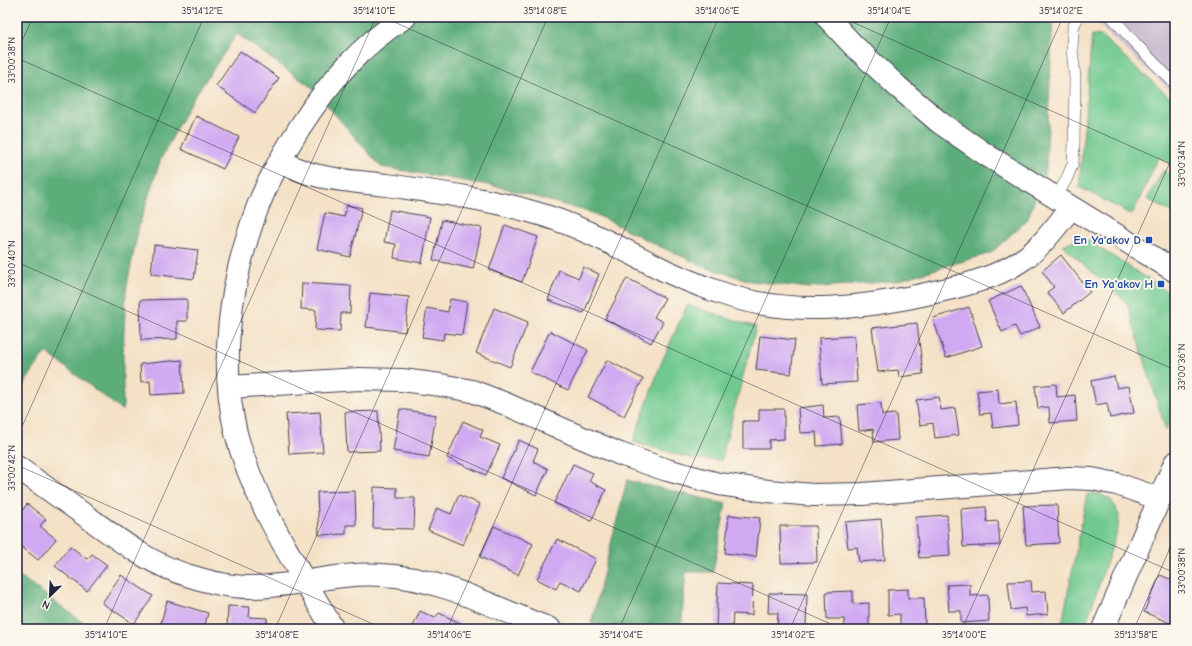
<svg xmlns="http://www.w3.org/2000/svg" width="1192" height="646" font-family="'Comic Neue',sans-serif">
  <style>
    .industrial { fill: #cebed1 }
    .green { fill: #70c98f; stroke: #497665 }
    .forest { fill: #5cad7a; stroke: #3f685a }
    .building { fill: #d0a9f2 }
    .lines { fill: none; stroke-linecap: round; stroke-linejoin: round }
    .lane-casing { stroke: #423f50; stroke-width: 12 }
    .street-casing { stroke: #423f50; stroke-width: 24 }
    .lane { stroke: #fff; stroke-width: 11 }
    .street { stroke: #fff; stroke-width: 22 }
    .ticks { fill: none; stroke: #22223b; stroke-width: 1; stroke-opacity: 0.45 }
    .transit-dot { fill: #1a4fb4; stroke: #fbf7ec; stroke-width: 1.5 }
    .labels { text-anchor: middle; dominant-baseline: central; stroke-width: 4; stroke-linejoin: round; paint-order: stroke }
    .transit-label { font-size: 12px; font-weight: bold; fill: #164399; stroke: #fbf7ec; text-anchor: end }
    .neatline { fill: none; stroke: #22223b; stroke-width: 1.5 }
    .ticks-label { font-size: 10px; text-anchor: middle; fill: #22223b }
  </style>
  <rect width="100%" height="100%" fill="#fbf7ec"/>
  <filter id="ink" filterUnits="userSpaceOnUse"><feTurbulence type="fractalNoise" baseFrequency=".025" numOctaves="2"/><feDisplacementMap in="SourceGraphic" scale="8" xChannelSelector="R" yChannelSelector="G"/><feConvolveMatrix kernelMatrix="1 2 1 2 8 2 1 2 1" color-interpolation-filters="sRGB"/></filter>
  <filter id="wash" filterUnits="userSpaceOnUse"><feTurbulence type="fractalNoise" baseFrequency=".012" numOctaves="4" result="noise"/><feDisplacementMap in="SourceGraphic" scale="16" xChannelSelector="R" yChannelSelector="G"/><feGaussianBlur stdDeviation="0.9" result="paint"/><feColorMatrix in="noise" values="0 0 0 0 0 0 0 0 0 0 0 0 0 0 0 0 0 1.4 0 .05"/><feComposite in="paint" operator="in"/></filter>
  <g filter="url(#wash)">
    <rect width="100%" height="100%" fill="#f4e1c6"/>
    <path class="industrial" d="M1090 17H1175V95Z"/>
    <path class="green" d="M1092 35 1101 36 1175 102V166L1159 157 1132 215 1079 187Z
      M1163 170 1175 177V214L1147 199Z
      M1076 240H1087L1175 296V407L1166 431 1127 303 1062 245Z
      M687 305 756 327 721 460 694 459 633 442 660 366Z
      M1087 494H1100L1111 500 1119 515 1118 529 1084 629H1061Z"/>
    <path class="forest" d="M17 17H1053L1046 169 1027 220 991 253 896 281 809 288 751 281 708 268 661 247 593 213 500 187 381 167 311 87 237 34 190 103 160 161 139 226 126 290 123 354V411L46 352 17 394Z
      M627 480 726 504 713 572H686L681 629H618L591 623Z
      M17 574 92 629H17Z"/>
    <g id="blocks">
      <path class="building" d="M1158 17H1175V20L1158 18Z
        M240 51 279 78 255 113 216 86Z
        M196 116 239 137 223 169 181 149Z
        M347 205 362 208 350 257 317 249 325 213 344 217Z
        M390 210 430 217 422 263 394 258 396 244 384 242Z
        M442 220 482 228 473 269 433 260Z
        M505 225 538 237 522 282 489 270Z
        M154 245 198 250 194 279 151 274Z
        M1061 255 1090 292 1064 313 1047 292 1054 287 1042 271Z
        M583 267 599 274 584 313 548 300 559 270 579 278Z
        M627 278 665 298 654 317 663 322 651 343 605 319Z
        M302 283 351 286 350 313H341L340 331 315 330 316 310 301 309Z
        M1021 286 1040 327 1020 336 1015 326 1002 332 988 301Z
        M370 293 409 297 405 332 366 327Z
        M187 299V321H177V339L141 340 140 300Z
        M450 299 467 302 462 335 444 333 443 340 422 337 427 308 448 312Z
        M969 307 982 346 946 358 933 318Z
        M494 308 528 322 510 367 476 353Z
        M917 323 923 374 899 377 898 370 878 372 872 328Z
        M550 331 588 350 568 390 530 372Z
        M760 336 795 340 791 374 756 370Z
        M854 336 857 382 822 384 819 338Z
        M182 360 184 393 151 395 150 381 141 382 140 364Z
        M607 360 643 379 624 416 588 397Z
        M1114 376 1117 388 1129 386 1134 413 1110 418 1107 403 1096 405 1091 381Z
        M1056 384 1057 397 1075 395 1077 421 1050 423 1049 407 1038 408 1035 386Z
        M998 389 999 404 1016 402 1018 425 993 428 991 413 980 414 977 391Z
        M939 397 941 410 955 408 959 435 935 438 933 423 920 425 916 400Z
        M881 403 882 415 896 414 898 440 874 442 873 429 859 431 857 405Z
        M823 405 824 418 840 417 842 444 817 446 816 432 800 433 798 408Z
        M400 409 436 415 429 457 393 451Z
        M759 409H784V439L769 440V449H743V421H759Z
        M378 411 380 451 347 452 345 412Z
        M320 412 323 452 289 454 286 414Z
        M463 421 483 430 480 437 500 445 486 475 447 458Z
        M519 440 538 449 533 461 548 469 536 495 501 478Z
        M573 464 593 473 589 481 606 490 591 521 554 503Z
        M374 487 397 488V498H415L414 529 373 528Z
        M355 491 356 525H346V534L319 535 317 492Z
        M459 495 480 504 463 545 428 530 437 508 451 514Z
        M27 504 46 519 40 526 56 539 38 560 17 543V517Z
        M1057 505 1059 543 1026 545 1023 506Z
        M986 507 987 522 998 521 1000 545 963 547 961 509Z
        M729 515 760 518 756 557 725 553Z
        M947 515 950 556 919 558 916 517Z
        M881 519 885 560 859 562 857 547 848 548 845 522Z
        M494 526 533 544 518 575 480 557Z
        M780 526H816L817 562 781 563Z
        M557 539 596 559 581 591 560 581 556 589 537 579Z
        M1175 540V555L1169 552Z
        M70 546 87 559 92 554 107 565 87 591 55 566Z
        M121 575 153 596 134 624 102 603Z
        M1160 575 1175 581V625L1144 612Z
        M1031 581 1032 592 1046 591 1048 614 1026 616 1025 608 1011 610 1008 582Z
        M718 583 753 585 752 615 733 614 732 627 716 626Z
        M970 584V596L988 595 989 621 961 623V611H949L947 585Z
        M908 589V598H924L925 627 900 628V614L888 615V590Z
        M853 591V604L869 603V629H845L844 619H827L826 592Z
        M769 593 807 594 806 629H777L778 613H768Z
        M167 601 208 613 204 629H159Z
        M228 606 250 607 249 617 267 618V629H227Z
        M420 611 435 618 439 613 460 623 457 629H412Z"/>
    </g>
  </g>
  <g filter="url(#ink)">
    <use href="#blocks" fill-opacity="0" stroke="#423f50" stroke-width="1"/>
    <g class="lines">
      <defs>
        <path id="lane" d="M1112 17 1135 43 1175 84
          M1056 198 1067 178 1073 163 1074 145 1075 78 1072 49 1073 28 1078 17"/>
        <path id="street" d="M827 17 853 45 898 87 939 122 988 156 1175 271
          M280 161C290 166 301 171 311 174 336 181 362 182 387 185 435 192 483 198 529 211 574 223 613 244 654 265 675 276 698 285 721 293 791 318 868 308 939 291 967 285 997 277 1022 260 1042 247 1056 226 1071 208
          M230 387 359 379 402 380 441 385 472 391 506 404 578 436 620 454 667 470 719 484 768 491 813 495 862 494 1069 478 1092 479 1117 484 1160 499
          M17 467C42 485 68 503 93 521 123 543 154 566 190 576 209 582 230 587 249 587 294 587 337 572 382 575 439 577 497 609 550 629
          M333 629C297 567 254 503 236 433 219 362 230 285 254 217 265 185 282 156 300 127 329 82 359 47 405 17
          M1103 629 1175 463"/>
      </defs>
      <use href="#lane" class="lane-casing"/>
      <use href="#street" class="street-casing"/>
      <use href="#lane" class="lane"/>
      <use href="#street" class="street"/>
    </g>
  </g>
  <path class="ticks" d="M383 17 1175 370M841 17 1175 166M17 52 33 17M17 58 1175 573M17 262 842 629M17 438 204 17M17 465 384 629M104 629 376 17M275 629 548 17M447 629 719 17M619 629 891 17M790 629 1063 17M962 629 1175 151M1134 629 1175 537"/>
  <g class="transit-dot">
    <rect x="1145" y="236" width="8" height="8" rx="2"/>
    <rect x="1157" y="280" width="8" height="8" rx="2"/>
  </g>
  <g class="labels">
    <g class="transit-label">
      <text x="1141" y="240">En Ya'akov D</text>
      <text x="1153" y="284">En Ya'akov H</text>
    </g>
  </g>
  <rect width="1192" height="646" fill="none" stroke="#fbf7ec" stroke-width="44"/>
  <g transform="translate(50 596) rotate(204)" stroke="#fbf7ec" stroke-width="3" paint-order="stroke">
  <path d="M0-3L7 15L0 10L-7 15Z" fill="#22223b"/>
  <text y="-6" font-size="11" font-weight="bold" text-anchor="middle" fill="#22223b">N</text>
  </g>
  <rect x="22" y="22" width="1148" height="602" class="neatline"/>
  <g class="ticks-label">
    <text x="202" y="14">35°14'12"E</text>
    <text x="374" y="14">35°14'10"E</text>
    <text x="545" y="14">35°14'08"E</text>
    <text x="717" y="14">35°14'06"E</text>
    <text x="889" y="14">35°14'04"E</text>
    <text x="1061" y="14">35°14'02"E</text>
    <text transform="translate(11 60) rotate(-90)" y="4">33°00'38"N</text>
    <text transform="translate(1181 164) rotate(-90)" y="4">33°00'34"N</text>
    <text transform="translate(11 264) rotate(-90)" y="4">33°00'40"N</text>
    <text transform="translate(1181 367) rotate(-90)" y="4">33°00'36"N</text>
    <text transform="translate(11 468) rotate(-90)" y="4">33°00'42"N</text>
    <text transform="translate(1181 571) rotate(-90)" y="4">33°00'38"N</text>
    <text x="106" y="638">35°14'10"E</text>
    <text x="277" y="638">35°14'08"E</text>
    <text x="449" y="638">35°14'06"E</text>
    <text x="621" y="638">35°14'04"E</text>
    <text x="793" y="638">35°14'02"E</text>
    <text x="964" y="638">35°14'00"E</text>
    <text x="1136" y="638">35°13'58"E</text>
  </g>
</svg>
